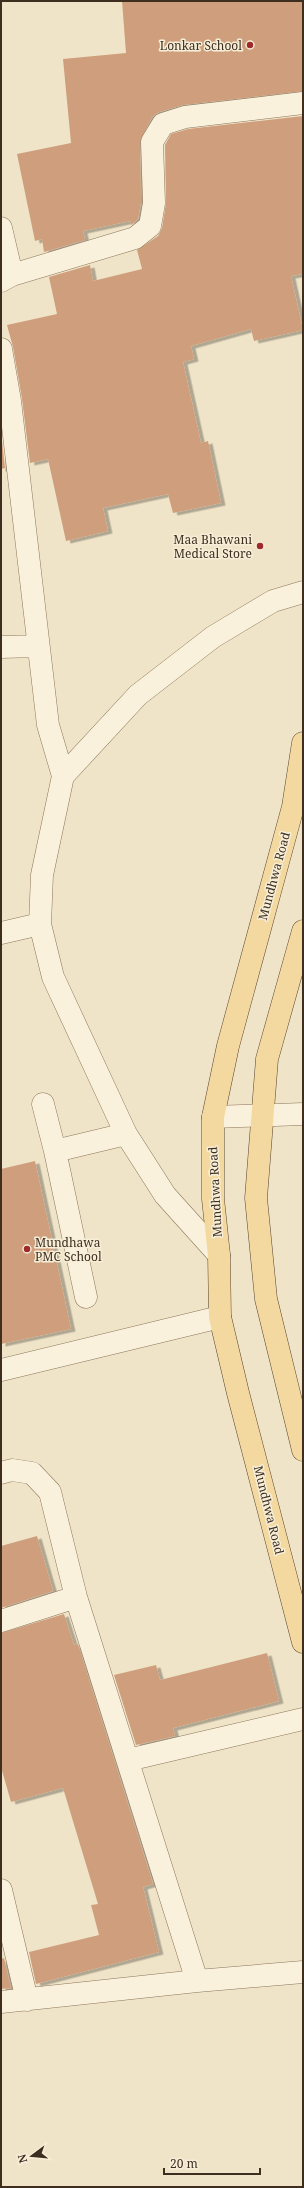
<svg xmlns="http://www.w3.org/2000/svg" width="304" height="2188" font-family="'Noto Serif',serif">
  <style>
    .building { fill: #cf9f7d; filter: url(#shadow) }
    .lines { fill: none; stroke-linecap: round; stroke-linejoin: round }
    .minor-casing { stroke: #8d765c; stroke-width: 23 }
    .major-casing { stroke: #5b4430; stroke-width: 23 }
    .minor { stroke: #faf1dc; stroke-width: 22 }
    .major { stroke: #f3d9a0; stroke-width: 22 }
    .poi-dot { fill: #9e2a2b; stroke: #f7eed8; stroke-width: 1.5 }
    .labels { text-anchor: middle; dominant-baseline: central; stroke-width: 3; stroke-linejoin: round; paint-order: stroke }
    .poi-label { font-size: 12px; fill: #3d2e20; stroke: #f7eed8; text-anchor: end }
    .street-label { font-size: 12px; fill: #3d2e20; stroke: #f7eed8 }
  </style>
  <defs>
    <filter id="shadow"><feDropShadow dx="4.5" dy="2.5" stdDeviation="0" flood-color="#0004"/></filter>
  </defs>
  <rect width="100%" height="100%" fill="#f0e4c8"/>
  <path class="building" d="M122 1H303V91L183 105 159 112 152 117 140 142 141 202 138 219 131 225 130 221 83 231 85 240 44 252 42 239 35 241 17 154 71 143 63 59 126 53Z
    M303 116V274L291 276 303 330 254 341 251 329 191 346 194 359 183 362 201 443 208 441 221 503 173 513 168 494 103 508 108 531 66 541 48 459 30 463 22 399 13 347 7 325 57 314 49 277 90 265 93 281 142 269 137 250 158 236 162 228 166 203 165 145 171 134 188 129Z
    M1 432 5 468 1 469Z
    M35 1161 71 1329 1 1344V1169Z
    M37 1536 53 1591 1 1608V1546Z
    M64 1614 74 1645 78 1644 153 1884 143 1887 159 1952 36 1984 29 1952 99 1935 91 1905 98 1904 63 1788 11 1802 1 1767V1633Z
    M267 1653 279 1701 173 1728 175 1736 136 1745 114 1675 156 1665 160 1680Z
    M4 1958 11 1988 1 1989V1959Z"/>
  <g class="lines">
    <defs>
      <path id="minor" d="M1 228 12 275
        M1 281 12 275 135 238 150 226 154 203 152 142 163 124 185 117 303 103
        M1 349 10 401 48 725 63 776
        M1 647 38 646
        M1 933 40 924
        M43 1104 55 1151
        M213 1117 303 1114
        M219 1255 165 1195 126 1134 53 977 40 924 42 875 63 776 138 695 213 637 273 601 303 592
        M86 1297 55 1151 126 1134
        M1 1370 220 1317
        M1 1473 12 1470 32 1473 50 1492 76 1597 197 1981
        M1 1621 76 1597
        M128 1760 303 1719
        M1 1890 27 2000
        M1 2002 197 1981 303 1972"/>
      <path id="major" d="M303 743 293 807 228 1046 213 1117V1199L219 1255 220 1317 238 1393 303 1642
        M303 931 267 1059 256 1198 266 1299 303 1450"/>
    </defs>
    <use href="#minor" class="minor-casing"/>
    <use href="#major" class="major-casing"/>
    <use href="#minor" class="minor"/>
    <use href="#major" class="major"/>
  </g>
  <g class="poi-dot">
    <circle cx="250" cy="45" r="4"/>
    <circle cx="260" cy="546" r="4"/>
    <circle cx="27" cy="1249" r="4"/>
  </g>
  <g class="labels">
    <g class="poi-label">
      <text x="242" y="45">Lonkar School</text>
      <text x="252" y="539">Maa Bhawani<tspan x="252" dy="14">Medical Store</tspan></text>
      <text x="35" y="1242" text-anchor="start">Mundhawa<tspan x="35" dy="14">PMC School</tspan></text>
    </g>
    <g class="street-label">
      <text transform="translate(274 876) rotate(-75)">Mundhwa Road</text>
      <text transform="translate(215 1192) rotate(-93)">Mundhwa Road</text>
      <text transform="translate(269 1510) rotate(76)">Mundhwa Road</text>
    </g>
  </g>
  <rect width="304" height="2188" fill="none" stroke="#3d2e20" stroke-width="4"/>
  <g transform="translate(32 2156) rotate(254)" stroke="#f7eed8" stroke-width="3" paint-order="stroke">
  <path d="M0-3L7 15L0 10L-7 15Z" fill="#3d2e20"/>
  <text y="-6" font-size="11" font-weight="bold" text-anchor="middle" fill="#3d2e20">N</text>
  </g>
  <path d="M164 2168v6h96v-6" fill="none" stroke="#3d2e20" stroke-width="2"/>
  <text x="170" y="2168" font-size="12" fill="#3d2e20" stroke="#f7eed8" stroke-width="3" paint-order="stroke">20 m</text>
</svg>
